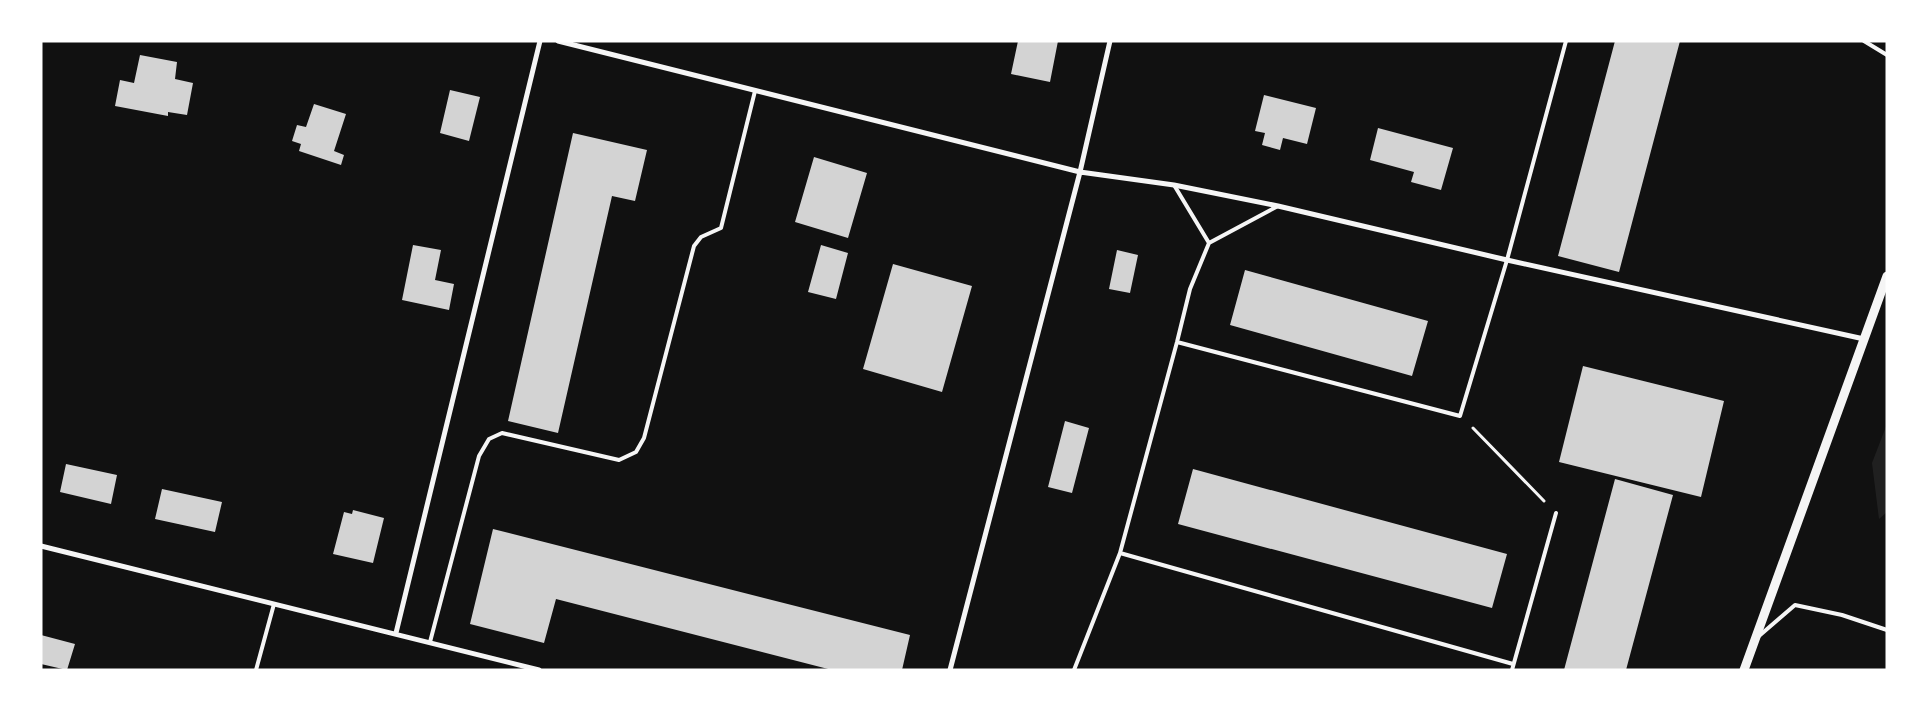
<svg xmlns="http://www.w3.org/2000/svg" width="1928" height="711" font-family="'Nunito Sans',sans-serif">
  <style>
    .green { fill: #202020 }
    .building { fill: #d3d3d3 }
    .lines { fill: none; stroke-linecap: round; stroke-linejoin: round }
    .path { stroke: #f5f5f5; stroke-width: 3 }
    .service { stroke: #f5f5f5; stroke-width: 4 }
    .minor { stroke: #f5f5f5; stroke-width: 5 }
    .tertiary { stroke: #f5f5f5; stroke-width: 9 }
  </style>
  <rect width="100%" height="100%" fill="#111"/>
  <path class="green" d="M1887 424V512L1879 519 1872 463Z"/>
  <path class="building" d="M1018 41H1058L1050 82 1011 74Z
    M1615 41H1680L1619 272 1558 256Z
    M140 55 177 62 175 79 193 83 187 115 168 112V116L115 106 120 80 134 83Z
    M450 90 480 97 469 141 440 133Z
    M1264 95 1316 108 1307 144 1283 138 1280 150 1262 145 1265 133 1255 131Z
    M314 104 346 114 334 151 344 155 341 165 299 151 301 144 292 141 297 125 306 127Z
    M1378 128 1453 148 1441 190 1411 182 1414 172 1370 160Z
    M573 133 647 150 635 201 612 196 558 433 508 421Z
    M814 157 867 173 848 238 795 222Z
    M413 245 441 250 435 280 454 284 449 310 402 300Z
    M821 245 848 253 836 299 808 292Z
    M1117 250 1138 255 1130 293 1109 289Z
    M893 264 972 286 942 392 863 369Z
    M1245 270 1428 321 1412 376 1230 325Z
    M1583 366 1724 401 1701 497 1559 462Z
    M1065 421 1089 428 1072 493 1048 487Z
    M66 464 117 475 111 504 60 492Z
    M1193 469 1507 554 1492 608 1178 524Z
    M1615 479 1673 495 1626 670H1564Z
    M162 489 222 502 215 532 155 519Z
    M353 510 384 518 373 563 333 554 344 512 352 514Z
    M493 529 910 635 902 670H832L556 599 544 643 470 624Z
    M41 635 75 644 67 670 41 664Z"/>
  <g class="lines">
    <path class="path" d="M1473 428 1544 501"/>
    <path class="service" d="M1864 41 1887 55
      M1174 185 1209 243
      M1177 342 1460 416 1507 260 1566 41
      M1120 553 1513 664
      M1759 636 1795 605 1842 615 1887 630
      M430 642 479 456 489 439 502 433 619 460 636 452 644 438 694 246 701 237 721 228 755 91
      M256 670 274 604
      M1074 670 1120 553 1177 342 1190 289 1209 243 1278 206
      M1512 670 1556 513"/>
    <path class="minor" d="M558 41 1080 172 1174 185 1278 206 1507 260 1864 339
      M41 546 539 670
      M396 633 540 41
      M950 670 1080 172 1110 41"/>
    <path class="tertiary" d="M1744 670 1887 276"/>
  </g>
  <rect width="1928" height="711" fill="none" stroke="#ffffff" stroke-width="85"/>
</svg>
